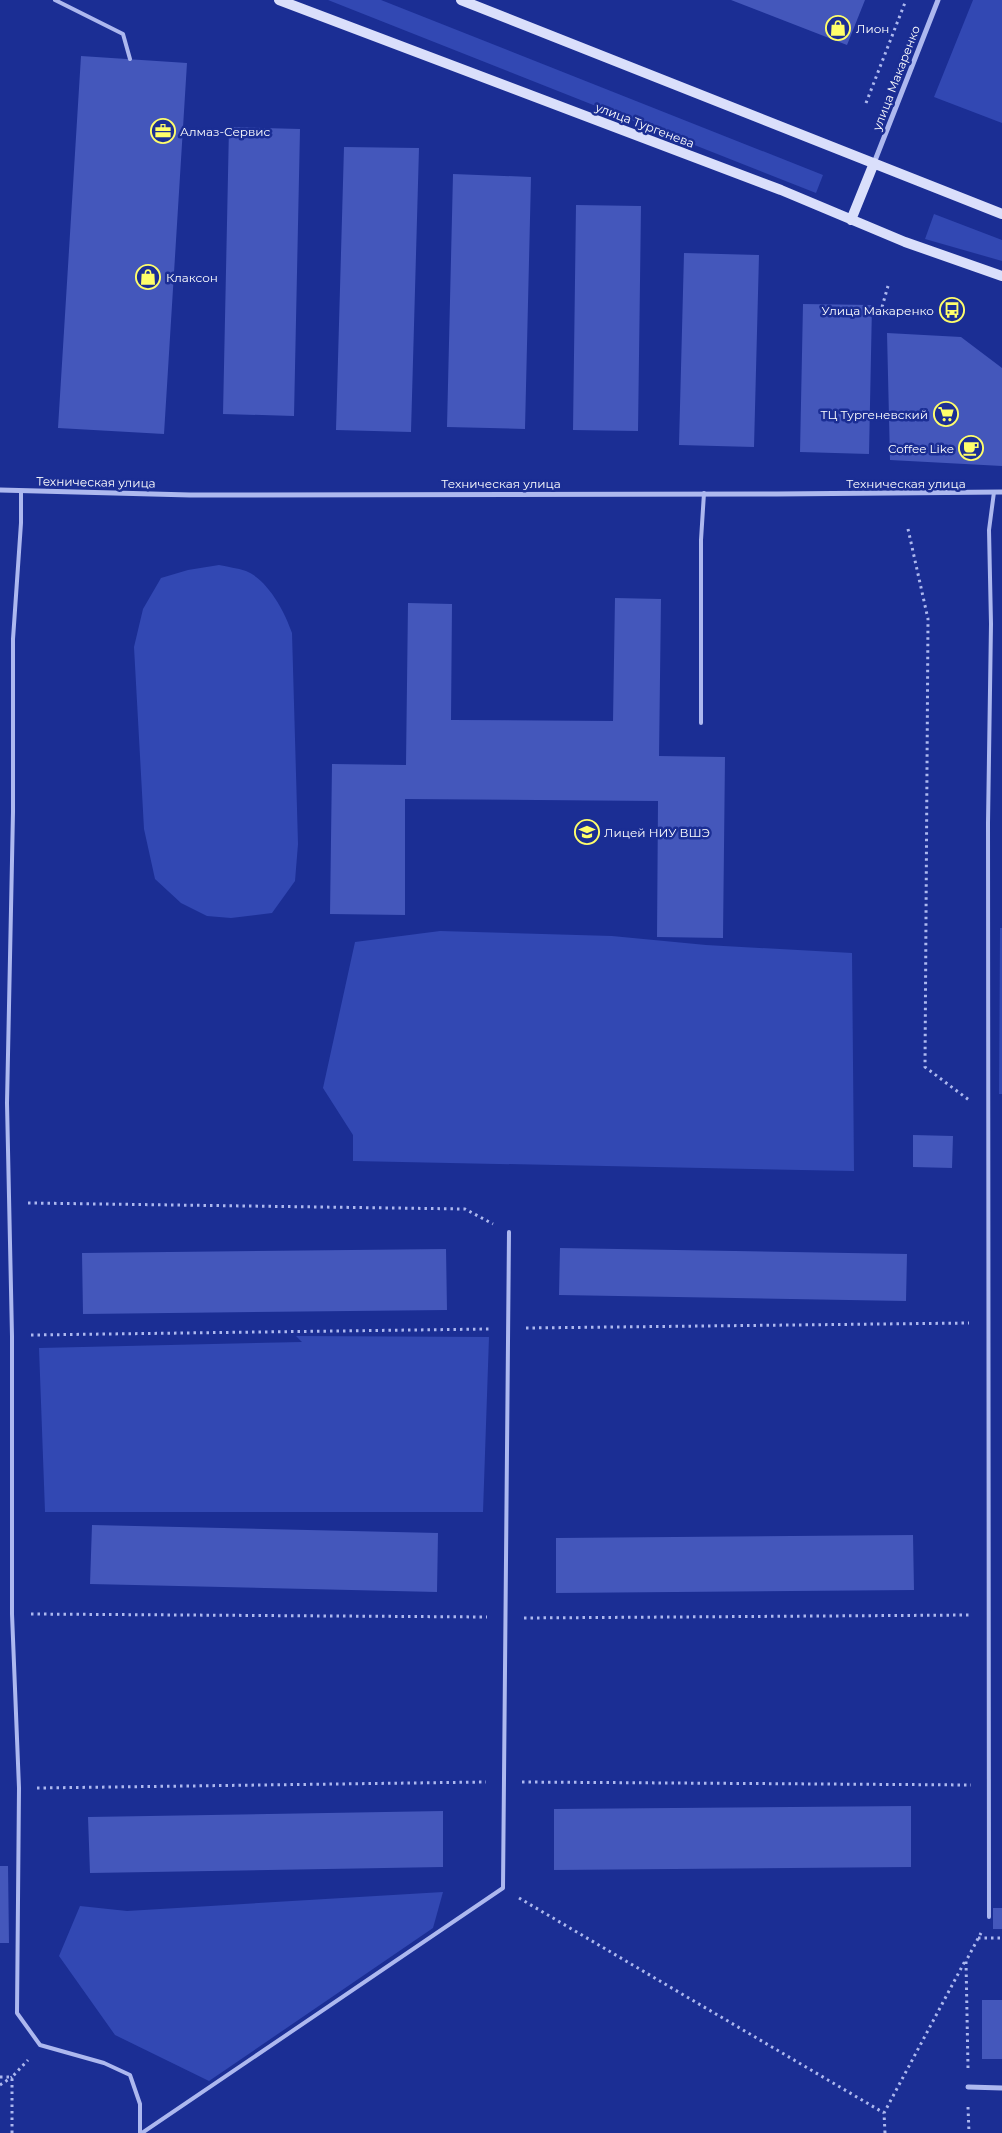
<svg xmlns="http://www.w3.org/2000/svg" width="1002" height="2133" font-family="Montserrat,sans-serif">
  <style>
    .green { fill: #3248b3 }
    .building { fill: #4457bb }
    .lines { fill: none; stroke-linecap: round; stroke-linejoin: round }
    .path { stroke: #adb8ef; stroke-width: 3; stroke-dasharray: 2.5 4; stroke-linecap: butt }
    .lane { stroke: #adb8ef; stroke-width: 4 }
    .street { stroke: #adb8ef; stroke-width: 5 }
    .secondary { stroke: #dadffb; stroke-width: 10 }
    .labels { text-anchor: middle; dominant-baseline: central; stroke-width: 5; stroke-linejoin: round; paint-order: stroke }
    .poi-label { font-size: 12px; fill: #fff; stroke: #1b2e94; text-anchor: start }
    .street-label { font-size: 12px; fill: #fff; stroke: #1b2e94 }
  </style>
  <rect width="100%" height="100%" fill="#1b2e94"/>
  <path class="green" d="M328 0H381L823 175 816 193Z
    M973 0H1002V123L934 97Z
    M934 214 1002 240V261L925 239Z
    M219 565C228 567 237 568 246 571 268 580 285 612 292 633L298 844 295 881 272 913 231 918 207 916 181 903 155 879 144 829 134 647 143 609 161 578 188 570Z
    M1000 928H1002V1094H999Z
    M440 931 612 936 706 945 852 953 854 1171 353 1161V1135L323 1088 355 942Z
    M296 1336 489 1337 483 1512H45L39 1348 302 1342Z
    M443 1892 433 1928 209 2081 115 2035 59 1956 80 1906 127 1911Z"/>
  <path class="building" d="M731 0H865L847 45Z
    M81 56 187 63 164 434 58 428Z
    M229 127 300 129 294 416 223 414Z
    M344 147 419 148 411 432 336 430Z
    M453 174 531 177 525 429 447 427Z
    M576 205 641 206 638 431 573 430Z
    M684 253 759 255 754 447 679 445Z
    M803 304 872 305 869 454 800 452Z
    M887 333 961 337 1002 368V466L890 460Z
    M615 598 661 599 659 756 725 757 723 938 657 937 658 801 405 799V915L330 914 332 764 406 765 408 603 452 604 451 720 613 721Z
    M913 1135 953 1136 952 1168 913 1167Z
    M560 1248 907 1254 906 1301 559 1295Z
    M446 1249 447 1310 83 1314 82 1253Z
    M92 1525 438 1533 437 1592 90 1584Z
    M913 1535 914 1590 556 1593V1538Z
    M911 1806V1867L554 1870V1809Z
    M443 1811V1867L90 1873 88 1817Z
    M0 1866H8L9 1943H0Z
    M993 1908H1002V1929H993Z
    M982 2000H1002V2059H982Z"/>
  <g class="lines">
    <path class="path" d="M866 103 906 0
      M882 307 888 286
      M908 529 928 619 925 1067 969 1100
      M28 1203 465 1209 493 1224
      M526 1328 969 1323
      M31 1335 489 1329
      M31 1614 487 1617
      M524 1618 970 1615
      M522 1782 971 1785
      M37 1788 486 1782
      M519 1898 884 2113
      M978 1938H1002
      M968 2068 966 1961 981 1933
      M0 2077H11
      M0 2085 12 2077
      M968 2107 969 2133
      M12 2133V2077L28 2060
      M885 2133 884 2113 965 1961"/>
    <path class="lane" d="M55 0 123 34 130 59
      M21 491V523L13 639V812L7 1103 12 1336V1614L19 1788 17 2013 40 2045 104 2063 130 2075 140 2104V2133
      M701 723V540L704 493
      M989 1917 988 823 991 624 989 530 994 492
      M142 2133 503 1888 509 1232"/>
    <path class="street" d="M874 163 938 0
      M0 490 190 495 777 494 1002 492
      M968 2087 1002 2088"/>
    <path class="secondary" d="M279 0 781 190 905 242 1002 276
      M461 0 1002 214
      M851 220 874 163"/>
  </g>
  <defs>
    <symbol id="shop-ring" viewBox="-11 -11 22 22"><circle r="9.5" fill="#1b2e94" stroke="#fffe6b" stroke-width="1.5"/><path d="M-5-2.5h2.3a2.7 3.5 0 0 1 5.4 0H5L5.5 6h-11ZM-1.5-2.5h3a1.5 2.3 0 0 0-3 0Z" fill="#fffe6b"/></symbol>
    <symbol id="office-ring" viewBox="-11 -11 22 22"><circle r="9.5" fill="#1b2e94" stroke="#fffe6b" stroke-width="1.5"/><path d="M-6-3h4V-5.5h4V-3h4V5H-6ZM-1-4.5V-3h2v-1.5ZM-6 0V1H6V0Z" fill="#fffe6b"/></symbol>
    <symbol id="bus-ring" viewBox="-11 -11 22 22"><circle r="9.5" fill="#1b2e94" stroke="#fffe6b" stroke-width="1.5"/><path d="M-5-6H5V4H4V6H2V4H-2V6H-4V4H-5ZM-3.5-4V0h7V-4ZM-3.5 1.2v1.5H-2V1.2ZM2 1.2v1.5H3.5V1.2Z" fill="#fffe6b"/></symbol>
    <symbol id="supermarket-ring" viewBox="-11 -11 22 22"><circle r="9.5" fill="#1b2e94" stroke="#fffe6b" stroke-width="1.5"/><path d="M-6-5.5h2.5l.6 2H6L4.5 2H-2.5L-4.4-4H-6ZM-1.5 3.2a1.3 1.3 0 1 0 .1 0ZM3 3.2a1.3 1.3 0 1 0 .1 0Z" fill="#fffe6b"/></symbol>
    <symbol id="cafe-ring" viewBox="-11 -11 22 22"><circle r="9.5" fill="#1b2e94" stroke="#fffe6b" stroke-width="1.5"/><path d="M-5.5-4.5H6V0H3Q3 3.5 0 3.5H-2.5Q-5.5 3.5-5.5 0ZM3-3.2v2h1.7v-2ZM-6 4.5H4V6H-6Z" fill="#fffe6b"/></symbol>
    <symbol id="school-ring" viewBox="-11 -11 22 22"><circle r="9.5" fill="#1b2e94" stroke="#fffe6b" stroke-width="1.5"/><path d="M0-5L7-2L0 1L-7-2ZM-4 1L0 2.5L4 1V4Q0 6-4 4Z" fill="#fffe6b"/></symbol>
  </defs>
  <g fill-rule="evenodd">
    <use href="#shop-ring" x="824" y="14" width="28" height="28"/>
    <use href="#office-ring" x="149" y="117" width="28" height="28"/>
    <use href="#shop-ring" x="134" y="263" width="28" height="28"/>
    <use href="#bus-ring" x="938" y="296" width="28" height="28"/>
    <use href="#supermarket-ring" x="932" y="400" width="28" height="28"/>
    <use href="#cafe-ring" x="957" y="434" width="28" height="28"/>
    <use href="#school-ring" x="573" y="818" width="28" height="28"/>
  </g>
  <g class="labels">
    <g class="poi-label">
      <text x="856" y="28">Лион</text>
      <text x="180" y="131">Алмаз-Сервис</text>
      <text x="166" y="277">Клаксон</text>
      <text x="934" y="310" text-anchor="end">Улица Макаренко</text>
      <text x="928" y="414" text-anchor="end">ТЦ Тургеневский</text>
      <text x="954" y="448" text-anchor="end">Coffee Like</text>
      <text x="604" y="832">Лицей НИУ ВШЭ</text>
    </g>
    <g class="street-label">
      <text transform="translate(896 78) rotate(-69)">улица Макаренко</text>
      <text transform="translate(645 125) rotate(21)">улица Тургенева</text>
      <text transform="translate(96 482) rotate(1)">Техническая улица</text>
      <text x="501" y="483">Техническая улица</text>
      <text x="906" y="483">Техническая улица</text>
    </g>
  </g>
</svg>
